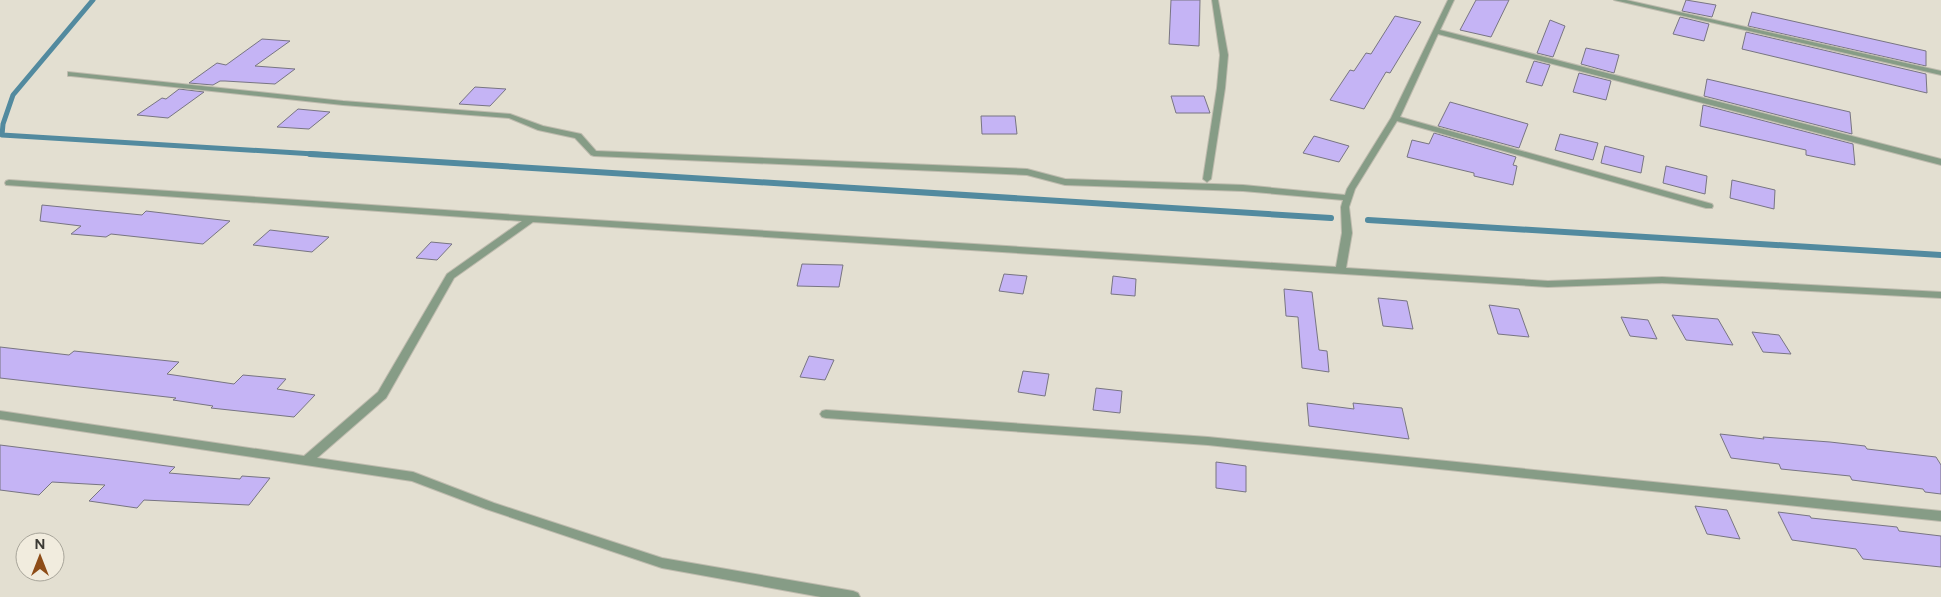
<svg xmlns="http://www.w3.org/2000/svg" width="1941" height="597" font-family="Figtree,sans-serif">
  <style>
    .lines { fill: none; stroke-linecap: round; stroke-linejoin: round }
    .stream-far1 { stroke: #528a9f; stroke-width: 5 }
    .stream { stroke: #528a9f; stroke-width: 6 }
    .building { fill: #c5b4f5; stroke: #787582 }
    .street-casing { stroke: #bebbae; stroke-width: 2 }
    .street { fill: #869c86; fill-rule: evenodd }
  </style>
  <rect width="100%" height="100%" fill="#e3dfd1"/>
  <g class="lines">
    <path class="stream-far1" d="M93 0 13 95 3 124 2 135 330 155"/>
    <path class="stream" d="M310 154 1331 218
      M1368 220 1941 255"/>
  </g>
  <path class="building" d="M1171 0H1200L1199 46 1169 44Z
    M1476 0H1509L1491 37 1460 30Z
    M1686 0 1716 5 1712 17 1682 11Z
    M1752 12 1926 51V66L1748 26Z
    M1395 16 1421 22 1390 73 1386 72 1364 109 1330 100 1350 70 1354 71 1366 53 1371 54Z
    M1680 17 1709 24 1704 41 1673 34Z
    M1550 20 1565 26 1553 57 1537 53Z
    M1746 32 1926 74 1927 93 1742 49Z
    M262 39 290 41 255 66 295 69 275 84 225 81H220L213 85 189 83 217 63 226 65Z
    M1586 48 1619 55 1614 73 1581 64Z
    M1534 61 1550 65 1542 86 1526 82Z
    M1579 73 1611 81 1606 100 1573 92Z
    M1707 79 1850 112 1852 134 1704 96Z
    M475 87 506 89 490 106 459 104Z
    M179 89 204 92 168 118 137 115 162 98 166 99Z
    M1171 96H1204L1210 113H1176Z
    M1450 102 1528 124 1519 148 1438 126Z
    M1703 105 1853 144 1855 165 1806 155V150L1700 126Z
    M298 109 330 112 309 129 277 127Z
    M981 116H1015L1017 134H982Z
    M1434 133 1516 157 1513 165 1517 166 1513 185 1474 176V173L1407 157 1412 140 1429 144Z
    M1560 134 1598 143 1593 160 1555 150Z
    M1314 136 1349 146 1339 162 1303 153Z
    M1605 146 1644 156 1641 173 1601 163Z
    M1666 166 1707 176 1705 194 1663 183Z
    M1732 180 1775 190 1774 209 1730 198Z
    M42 205 142 215 146 211 230 221 203 244 111 234 106 237 71 234 81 226 40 221Z
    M270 230 329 237 312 252 253 245Z
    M431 242 452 244 437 260 416 258Z
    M802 264 843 265 839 287 797 286Z
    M1004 274 1027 276 1023 294 999 291Z
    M1113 276 1136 279 1135 296 1111 294Z
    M1284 289 1312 292 1319 350 1327 351 1329 372 1302 368 1298 317 1286 316Z
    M1378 298 1407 301 1413 329 1383 326Z
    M1489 305 1519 309 1529 337 1498 334Z
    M1672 315 1718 319 1733 345 1686 340Z
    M1621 317 1648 320 1657 339 1630 336Z
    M1752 332 1779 335 1791 354 1763 352Z
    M0 347 69 355 74 351 179 362 167 374 234 384 243 375 286 379 277 389 315 395 294 417 211 408 213 406 173 400 176 398 0 378Z
    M809 356 834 360 825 380 800 377Z
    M1023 371 1049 374 1045 396 1018 392Z
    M1096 388 1122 391 1120 413 1093 410Z
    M1307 403 1354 409 1353 403 1402 408 1409 439 1309 426Z
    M1720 434 1764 439 1763 437 1830 442 1865 446 1867 449 1936 457 1941 465V494L1925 492 1923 489 1852 480 1850 476 1781 469 1779 464 1731 458Z
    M0 445 175 467 169 473 240 479 242 476 270 478 249 505 144 500 137 508 89 501 105 485 52 482 39 495 0 490Z
    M1216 462 1246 466V492L1216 488Z
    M1695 506 1727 510 1740 539 1707 534Z
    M1778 512 1810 516 1811 518 1897 527 1899 531 1941 536V567L1863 559 1856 549 1792 540Z"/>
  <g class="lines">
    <defs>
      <path id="street" d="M1212 0H1218L1228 55 1225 88 1211 179 1207 182 1203 179 1217 88 1220 55Z
        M1448 0H1454L1440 30 1941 159V165L1438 34 1400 117 1712 204 1713 206 1712 208H1706L1397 121 1355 189 1349 207 1352 233 1346 268 1548 281 1662 277 1941 292V298L1662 283 1548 287 533 222 454 278 386 398 317 458 413 472 494 503 662 558 853 591 858 593 860 597H821L662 568 486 509 412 481 0 419V411L304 456 378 392 447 274 522 221 6 185 5 183 6 181 9 180 531 216 1336 267 1342 233 1341 207 1343 200 1243 191 1065 185 1027 175 594 156 591 155 575 138 538 130 509 118 343 105 71 76H68V72L343 101 510 114 543 126 581 134 596 151 1027 169 1065 179 1243 185 1345 195 1347 189 1391 118Z
        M1614 0H1626L1941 71V75Z
        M826 410 1208 437 1941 511V521L1208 445 826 418 822 417 820 414 822 411Z"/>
    </defs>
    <use href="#street" class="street-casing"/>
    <use href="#street" class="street"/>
  </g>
  <g transform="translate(40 557)"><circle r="24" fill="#f1ecde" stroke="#a8a59a"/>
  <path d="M0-4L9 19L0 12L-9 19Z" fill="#8d4c17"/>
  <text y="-8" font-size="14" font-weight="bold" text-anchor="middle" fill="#3b3a34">N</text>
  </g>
</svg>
